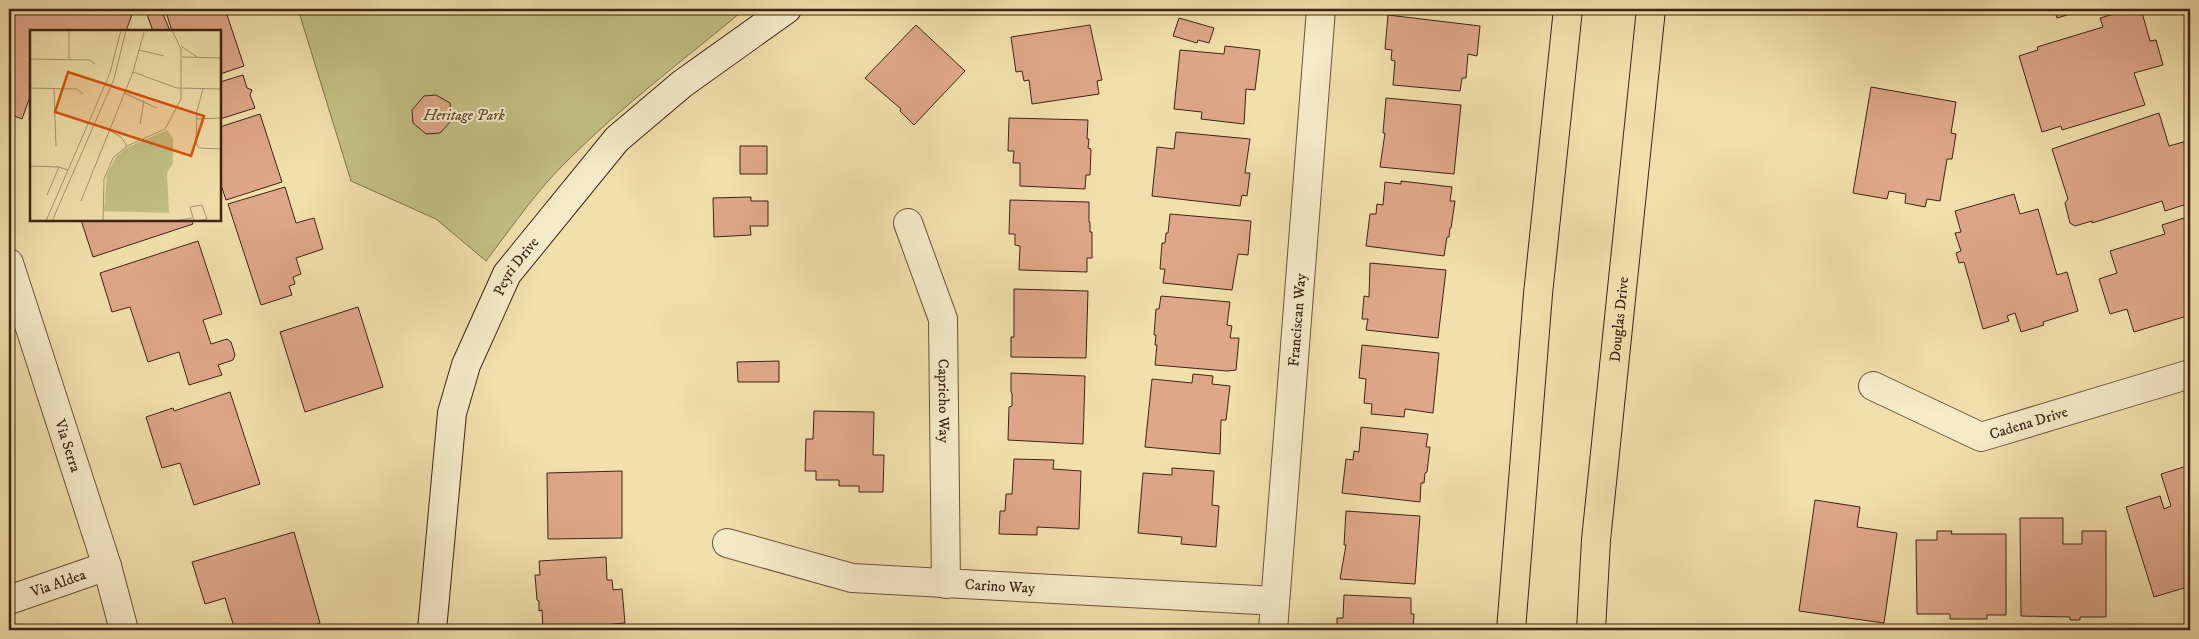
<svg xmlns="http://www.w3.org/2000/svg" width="2199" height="639" font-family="'IM FELL DW Pica',serif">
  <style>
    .green { fill: #c2c084; stroke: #80724e }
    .building { fill: #dfa789; stroke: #3e2317 }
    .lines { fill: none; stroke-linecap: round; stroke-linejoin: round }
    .street-casing { stroke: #6b523c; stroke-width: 30 }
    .secondary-casing { stroke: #3e2317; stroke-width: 30 }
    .primary-casing { stroke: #3e2317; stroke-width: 30 }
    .street { stroke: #f6ebc9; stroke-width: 28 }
    .secondary { stroke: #f6ebc9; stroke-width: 28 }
    .primary { stroke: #f1e0ac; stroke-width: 28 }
    .labels { text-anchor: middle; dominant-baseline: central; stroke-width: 4; stroke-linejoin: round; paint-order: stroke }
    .park-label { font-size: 15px; font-style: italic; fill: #5f4a32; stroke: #f6ebc9 }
    .street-label { font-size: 15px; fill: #3e2317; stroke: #f6ebc9 }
    .inset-road { fill: none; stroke: #a99470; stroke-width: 1 }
    .view { fill: #d7540d; fill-opacity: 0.15; stroke: #d7540d; stroke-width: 2.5 }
    .inset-edge { fill: none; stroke: #3e2317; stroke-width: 2.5 }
  </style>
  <rect width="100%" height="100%" fill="#f1e0ac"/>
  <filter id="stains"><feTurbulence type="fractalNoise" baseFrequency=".004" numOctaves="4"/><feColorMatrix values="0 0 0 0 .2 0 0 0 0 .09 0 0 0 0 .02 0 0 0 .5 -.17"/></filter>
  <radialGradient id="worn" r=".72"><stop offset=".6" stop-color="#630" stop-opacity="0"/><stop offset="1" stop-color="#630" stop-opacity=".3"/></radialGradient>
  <path class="green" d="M298 9H745C686 58 623 105 568 160 537 190 512 227 486 261L436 219 351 181Z"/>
  <path class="building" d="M14 9H134L126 31H31V94L22 119 9 114V23Z
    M145 9H161L170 31H153Z
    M165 9H225L244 66 220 74V31H172Z
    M2054 9H2087L2057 18Z
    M2132 9H2141L2150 41 2156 40 2163 65 2134 73 2145 105 2062 130 2061 126 2042 132 2019 56 2038 50 2037 47 2103 27 2100 18Z
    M1388 15 1480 26 1477 56 1468 54 1466 78H1462L1460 91 1393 85 1395 61 1391 60 1392 50 1385 49Z
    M1179 18 1214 28 1209 43 1198 40 1197 43 1173 36Z
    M916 25 965 71 914 125 900 111 901 109 865 78Z
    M1090 25 1102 80 1097 81 1099 94 1032 104 1029 80 1024 81 1022 71 1016 72 1011 37Z
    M1225 46 1260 50 1255 90 1246 89 1244 124 1201 119 1202 112 1174 109 1180 50 1224 54Z
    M243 75 247 88 252 90 250 95 255 108 220 119V82Z
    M1871 87 1956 102 1951 133 1956 134 1952 159H1947L1940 201 1927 199 1925 207 1905 203 1906 194 1889 191 1887 199 1853 193Z
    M436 95 450 103 451 121 440 133 426 134 413 123 412 110 424 96Z
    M1386 98 1461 105 1454 174 1380 167 1385 133H1383Z
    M2159 113 2169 146 2187 141 2190 150V203L2165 211 2162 201 2092 223V221L2075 226 2070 223 2065 203 2068 199 2052 149Z
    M260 114 282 182 226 200 220 182V127Z
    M1009 118 1088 120 1087 139H1089L1088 148 1091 149 1090 175H1086L1085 189 1020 186V163H1013L1014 151H1008Z
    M1176 132 1250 139 1245 173H1250L1247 196 1242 195 1240 206 1152 196 1157 147 1174 149Z
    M740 146H767V174H740Z
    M1401 181 1452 187 1450 201H1455L1451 228H1450L1449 237H1447L1444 256 1366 246 1370 214H1376L1377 204 1383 205 1385 182 1401 184Z
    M285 187 296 223 314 218 323 249 296 258 301 274 293 277 295 284 289 286 292 295 261 305 228 204Z
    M2014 194 2020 214 2038 209 2057 275 2067 272 2078 311 2043 322 2044 325 2021 332 2015 313 2007 316 2009 321 1983 329 1964 262 1959 263 1956 253 1961 251 1955 233 1961 232 1955 211Z
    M751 197V201H768V226H750L751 235 714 237 713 198Z
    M1010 200 1089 202V222H1090V232H1092V258H1087V272L1019 270 1020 246 1015 245V234H1009Z
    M1170 214 1251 221 1248 255 1238 254 1232 290 1163 283 1165 269H1160L1162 243H1165L1166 233H1168Z
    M2190 216V315L2134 332 2127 309 2110 314 2099 279 2117 273 2110 251 2165 234 2162 225Z
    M81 220H191L193 224 93 257Z
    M198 241 222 314 203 320 211 344 227 339 231 342 235 355 233 360 218 365 222 375 189 385 179 352 148 362 130 307 112 312 100 273Z
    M1370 263 1446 270 1438 338 1366 330 1368 319H1362L1364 296 1369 297Z
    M1014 289 1088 291 1086 358 1011 357V337H1014Z
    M1161 296 1230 302 1227 325 1232 326 1230 338H1239L1236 370 1227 371 1155 365 1157 345H1155L1156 335H1154L1156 309H1159Z
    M358 307 383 387 305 412 280 332Z
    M1362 345 1439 353 1433 413 1405 409 1404 417 1371 414 1372 404 1364 403 1366 379 1359 378Z
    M779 361V382H738L737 362Z
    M1011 373 1085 376 1083 444 1008 440 1009 407 1012 406V393L1011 392Z
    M1193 374 1213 376 1212 384 1230 386 1226 420H1221L1220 454 1145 447 1152 379 1192 383Z
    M230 392 260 484 194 505 180 463 162 468 146 417 173 408 174 411Z
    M814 411 874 412 873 455H884L883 492H859V486H839V480H816V471H805L806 439H813Z
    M1361 427 1428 434 1426 447H1430L1427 472 1425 473 1424 483H1421L1420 502 1342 493 1346 459 1353 460 1354 451 1359 452Z
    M1014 459 1054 460 1053 469 1081 471 1079 529 1037 527V535L999 534 1000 511H1005L1006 494H1012Z
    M2190 465V589L2185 591 2184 588 2154 597 2126 507 2160 496 2164 509 2171 506 2161 474Z
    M1172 468 1214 471 1212 505 1219 506 1216 547 1181 544 1182 537 1138 533 1143 473 1172 475Z
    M622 471V538L548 539 547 473Z
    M1815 500 1860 507 1857 527 1897 533 1884 623 1799 611Z
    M1346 511 1420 516 1415 584 1340 579 1346 545H1344Z
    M2020 518H2063V544H2082V531H2106V617H2080V620H2070V617L2021 616Z
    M1937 531H1952L1951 534H2006V615H1987V619H1950V614H1917L1916 540H1937Z
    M294 532 320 623 306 628 307 630H235L225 598 205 604 192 562Z
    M606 557 607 580H612L613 590 622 589 625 623 543 630 542 610 539 611V601L537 600 535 575H540L539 561Z
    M1344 595 1411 598V614H1414L1413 630H1330V627L1337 628V618H1343Z"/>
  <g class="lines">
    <defs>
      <g id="street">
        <path id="s1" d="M908 223 943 319 946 584"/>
        <path id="s2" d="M9 263 107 566 124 630"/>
        <path id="s3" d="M1873 386 1981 437 2190 374"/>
        <path id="s4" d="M727 543 852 578 1275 601"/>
        <path id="s5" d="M9 600 107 566"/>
        <path id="s6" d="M1273 630 1321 9"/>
      </g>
      <g id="secondary">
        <path id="s7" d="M432 630 452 413 466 365 507 274 617 139 682 84 787 9"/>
      </g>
      <g id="primary">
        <path d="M1511 630 1538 294 1568 9"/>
        <path id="s8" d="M1591 630 1596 540 1651 9"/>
      </g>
    </defs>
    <use href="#street" class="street-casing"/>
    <use href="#secondary" class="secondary-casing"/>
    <use href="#primary" class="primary-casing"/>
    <use href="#street" class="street"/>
    <use href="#secondary" class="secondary"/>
    <use href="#primary" class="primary"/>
  </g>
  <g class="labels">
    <g class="park-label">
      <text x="464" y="115">Heritage Park</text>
    </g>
    <g class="street-label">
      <text stroke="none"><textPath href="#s7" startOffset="379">Peyri Drive</textPath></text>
      <text stroke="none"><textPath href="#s6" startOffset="311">Franciscan Way</textPath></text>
      <text stroke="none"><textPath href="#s8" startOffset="312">Douglas Drive</textPath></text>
      <text stroke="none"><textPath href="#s1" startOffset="184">Capricho Way</textPath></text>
      <text stroke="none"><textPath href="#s3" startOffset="169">Cadena Drive</textPath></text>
      <text stroke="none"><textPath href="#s2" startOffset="192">Via Serra</textPath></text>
      <text stroke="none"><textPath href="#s5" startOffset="52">Via Aldea</textPath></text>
      <text stroke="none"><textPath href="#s4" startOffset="278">Carino Way</textPath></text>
    </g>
  </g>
  <g transform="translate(30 30)">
    <rect width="191" height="191" fill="#f1e0ac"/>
    <path d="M137 100 143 108V133L137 143 139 183 74 181 77 144 86 127 96 118Z" fill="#c2c084"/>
    <path class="inset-road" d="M151 16 167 27M109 20 134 26M152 27 192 28M0 29 60 30 65 34M39 29V0M103 42 147 58 192 59M0 58 47 59 53 64M24 59 26 116M173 59 167 81 166 113 169 118 192 119M94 63 127 78M166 89 192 88M110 94 114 71M79 100 91 107 97 116M0 136 29 137 38 140M17 165 29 137M51 171 103 42 114 2M16 191 80 43 91 0M22 191 84 49 96 0M73 191 74 149 83 128 97 116 135 99 151 69V19L142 0M144 191 162 188M164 191 160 177 172 175 177 189 166 191"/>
    <path class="view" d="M38 42 174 86 161 126 25 82Z"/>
    <rect width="191" height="191" class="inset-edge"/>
  </g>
  <rect width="2199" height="639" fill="none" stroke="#f1e0ac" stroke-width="30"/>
  <rect x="10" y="10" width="2179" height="619" fill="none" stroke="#3e2317" stroke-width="2.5"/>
  <rect x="15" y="15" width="2169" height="609" fill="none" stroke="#3e2317"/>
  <rect width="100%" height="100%" filter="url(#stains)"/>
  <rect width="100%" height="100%" fill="url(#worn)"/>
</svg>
